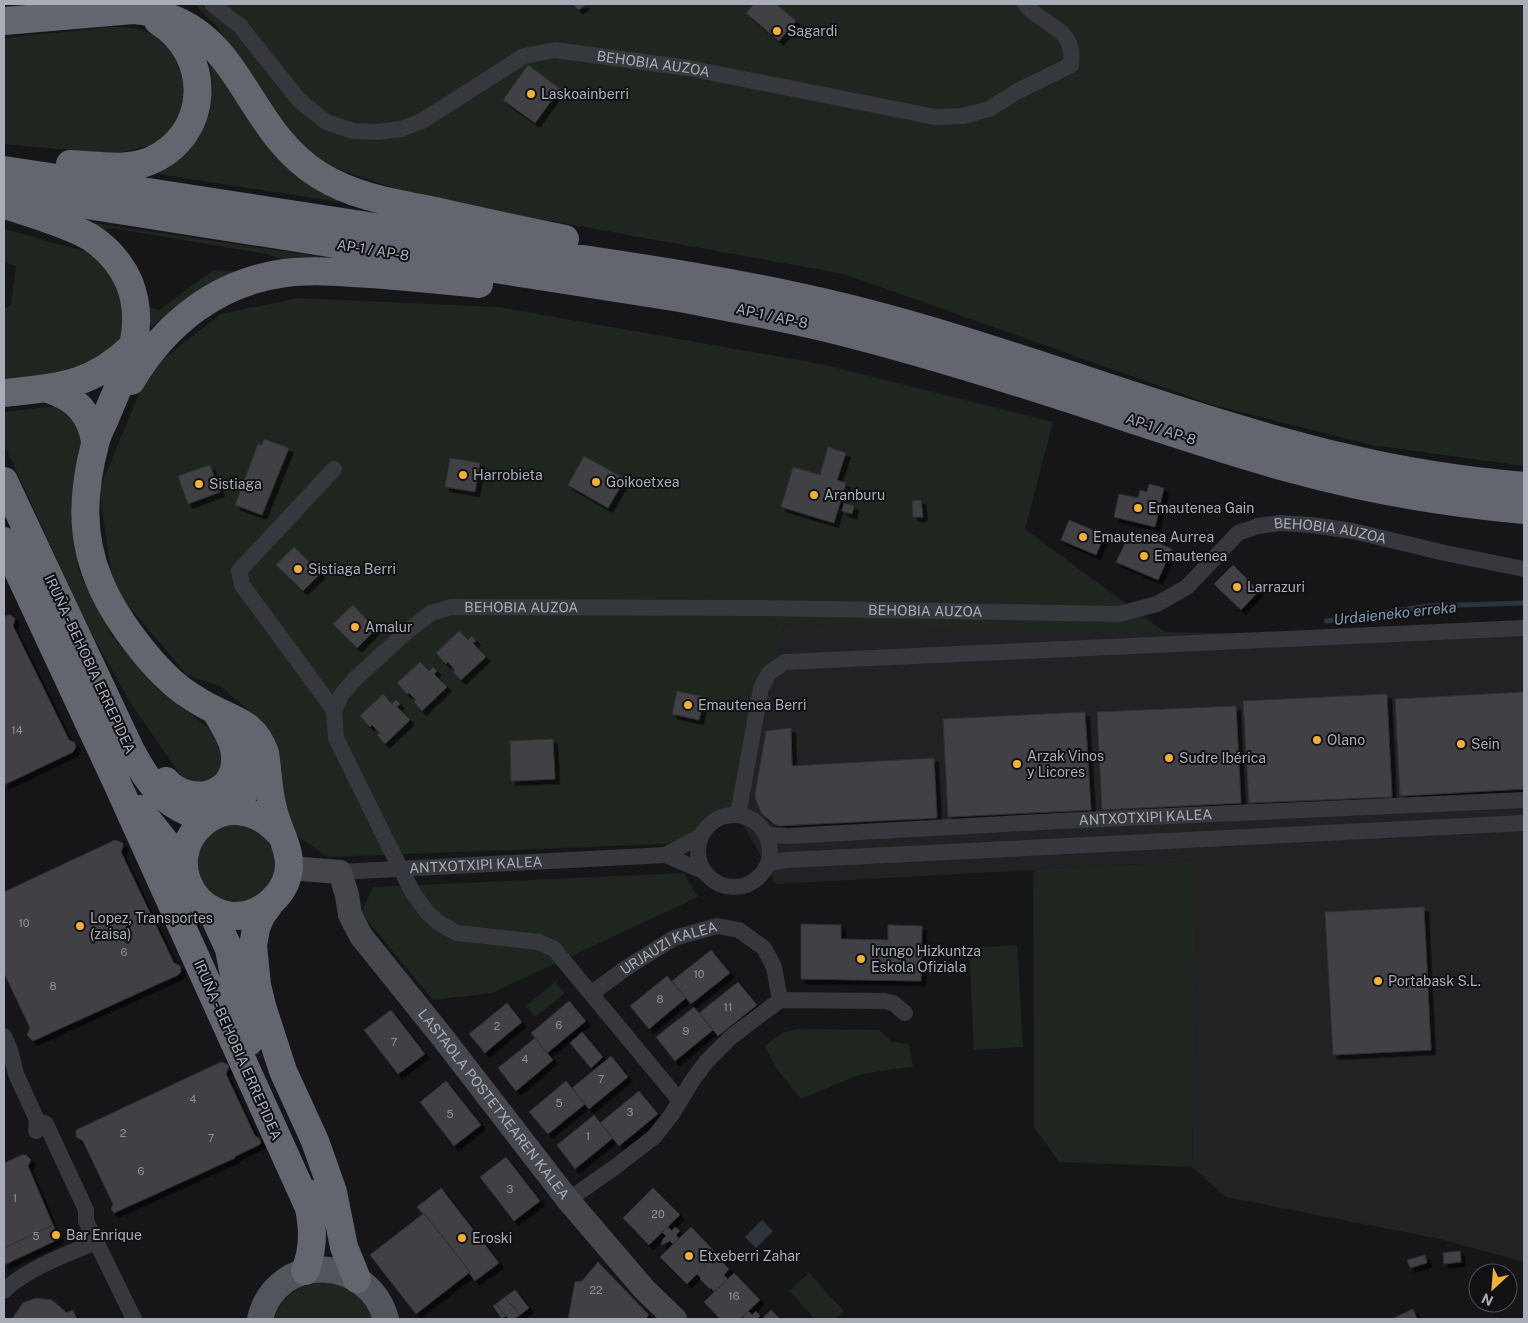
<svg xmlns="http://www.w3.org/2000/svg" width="1528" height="1323" font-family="'Public Sans',sans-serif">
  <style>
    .built { fill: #222225 }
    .green { fill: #1e261f }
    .water { fill: #2c353c }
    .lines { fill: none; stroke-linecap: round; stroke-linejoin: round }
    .stream { stroke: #2c353c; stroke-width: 5 }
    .building { fill: #404145; stroke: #303034; filter: url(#shadow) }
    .street { stroke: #37383d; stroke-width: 16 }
    .secondary { stroke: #45474d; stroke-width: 24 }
    .primary { stroke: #53555c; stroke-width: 26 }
    .highway { stroke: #63666e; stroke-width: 28 }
    .street-bridge { stroke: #37383d; stroke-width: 16 }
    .poi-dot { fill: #f2b134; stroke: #111113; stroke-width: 2 }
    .labels { text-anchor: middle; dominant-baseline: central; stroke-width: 4; stroke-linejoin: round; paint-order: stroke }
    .number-label { font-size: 11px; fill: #8e929b }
    .poi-label { font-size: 14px; fill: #a8adb8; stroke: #111113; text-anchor: start }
    .street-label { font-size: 14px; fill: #a8adb8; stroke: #111113 }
    .water-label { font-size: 15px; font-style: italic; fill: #7f9bb3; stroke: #111113 }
  </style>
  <defs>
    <filter id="shadow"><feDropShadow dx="4.5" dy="4.5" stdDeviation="0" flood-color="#0009"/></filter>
  </defs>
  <rect width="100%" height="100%" fill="#161618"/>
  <path class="built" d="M1524 621V1262L1440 1239 1226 1197 1192 1167 1198 861 776 884 738 815 785 624 1305 635Z"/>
  <path class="green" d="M194 4H1524V466L1372 445 1213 405 844 274 424 198 311 160 216 26Z
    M111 27C151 26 156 36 184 60V118L156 144 114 154 4 144V38Z
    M210 65H215L289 166 346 203 164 175 159 173 160 167 206 120 213 88Z
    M87 222 323 257 325 259 299 265 267 254 112 228 95 232Z
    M4 229 108 258 133 309 115 352 60 377 4 383V309L11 305 16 266 4 262Z
    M213 270 248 272 194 297 148 329 145 306 159 310Z
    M299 298 498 307 821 364 1053 422 1025 529 1166 633 785 624 738 815 666 844 327 857 292 832 268 728 222 687 187 675 114 589 99 490 149 370 221 314Z
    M56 406 78 425 81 448 74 497 78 570 112 636 156 688 217 734 228 762 211 784 193 785 182 777 131 704 88 627 4 444V412Z
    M197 864a39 39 0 1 1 78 0a39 39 0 1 1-78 0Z
    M1198 861 1192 1167 1059 1162 1034 1127 1033 870Z
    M684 873 698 897 492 993 433 1000 361 913 373 887Z
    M1017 945 1023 1047 974 1050 969 948Z
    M555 982 565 993 535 1017 526 1006Z
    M798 1029 879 1030 892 1042 909 1044 913 1067 893 1069 858 1075 801 1099 776 1068 765 1046 782 1033Z
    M809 1273 844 1311 836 1319H815L789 1291Z
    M323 1281C353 1288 359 1292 373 1319H274C282 1296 298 1285 323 1281Z"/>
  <path class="water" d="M762 1220 773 1231 756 1248 745 1237Z"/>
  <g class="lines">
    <path class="stream" d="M1326 621 1428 606 1524 603"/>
  </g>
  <path class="building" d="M573 4H586L579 10Z
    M754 4H776L796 21 779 41 746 13Z
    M528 65 560 89 535 123 503 100Z
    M264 439 289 448 262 515 235 505 258 444 262 445Z
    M828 447 846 453 837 480 846 483 834 523 781 507 793 467 820 475Z
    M584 456 625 479 608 508 568 485Z
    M450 458 480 463 475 492 445 487Z
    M210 465 220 492 188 504 178 476Z
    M1149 484 1164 488 1155 527 1114 517 1119 494 1138 498 1140 490 1147 492Z
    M921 500 923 517H913L912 501Z
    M844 503 854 506 852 514 842 511Z
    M1069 520 1105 535 1096 555 1061 540Z
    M1131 531 1172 549 1158 580 1116 562Z
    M294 547 321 573 303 591 276 565Z
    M1233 565 1259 591 1241 610 1214 584Z
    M353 605 376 629 357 648 333 624Z
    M8 615H11L15 619 13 626 69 740 74 742 76 747 73 752 4 785V617Z
    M459 631 468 640 472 636 476 641 473 643 486 657 461 680 453 672 455 670 448 662 446 664 436 653Z
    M420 662 429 671 433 667 437 671 434 674 447 687 422 711 414 702 416 700 409 693 407 694 397 683Z
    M677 691 704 697 699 720 672 714Z
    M1524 692V789L1400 796 1395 699Z
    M383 694 392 704 396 700 400 704 397 707 410 720 385 744 377 735 380 733 372 725 370 727 360 716Z
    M1387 694 1392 797 1249 803 1243 701Z
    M1236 706 1241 803 1102 810 1097 712Z
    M1085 712 1091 810 948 817 943 719Z
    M791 728 792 766 934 758 937 818 795 825 779 826 774 824 762 814 756 800 755 794 766 731Z
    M553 739 555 779 511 781 510 741Z
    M115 840 123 843V847L121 852 174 963 180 966 181 972 178 975 33 1041 27 1035 30 1028 4 973V892Z
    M1424 907 1431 1050 1333 1055 1325 912Z
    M801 924 841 925V939L888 940V925L922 926 921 981 801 979Z
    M711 950 730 973 691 1004 672 981Z
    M667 976 686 998 649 1029 630 1006Z
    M738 982 757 1005 718 1036 699 1013Z
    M569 1001 586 1021 547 1053 531 1033Z
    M507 1003 522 1022 485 1053 469 1034Z
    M694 1007 713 1030 675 1061 656 1037Z
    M391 1010 425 1054 398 1074 364 1030Z
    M582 1032 603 1057 591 1068 570 1043Z
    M535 1038 553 1060 516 1091 498 1068Z
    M611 1056 628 1077 589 1109 572 1088Z
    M221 1062 227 1064 229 1066 226 1074 255 1136 259 1138 261 1143 259 1145 234 1157 235 1158 114 1213 111 1209 113 1204 83 1141 76 1137V1130Z
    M446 1081 481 1125 454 1146 420 1102Z
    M566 1081 585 1104 548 1134 529 1112Z
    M639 1091 658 1114 619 1146 600 1123Z
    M594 1115 613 1138 575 1169 557 1145Z
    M22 1155H26L31 1160 28 1166 53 1225 4 1248V1163Z
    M506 1157 540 1201 514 1221 480 1177Z
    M441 1188 499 1263 475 1281 469 1273 470 1272 424 1213 423 1214 417 1207Z
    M653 1188 680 1215 649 1245 623 1218Z
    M424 1213 470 1272 416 1314 370 1255Z
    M53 1225 56 1231 60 1234 57 1240 4 1265V1248Z
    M668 1227 672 1231 675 1227 680 1231 676 1235 679 1239 673 1244 670 1241 661 1245 663 1239 666 1236 662 1232Z
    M691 1227 717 1254 687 1284 660 1257Z
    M1460 1251 1461 1262 1444 1264 1443 1253Z
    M1425 1255 1427 1263 1410 1268 1407 1260Z
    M719 1259 729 1269 724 1275 728 1279 714 1292 711 1288 710 1289 700 1279 701 1278 697 1274 710 1261 714 1264Z
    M598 1262 649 1315 645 1319H568L575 1282 582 1281Z
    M734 1273 760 1300 740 1319H720L704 1302Z
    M515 1290 529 1308 520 1315 505 1297Z
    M505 1297 520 1315 514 1319H509L496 1304Z
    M36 1298 52 1300 67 1313 73 1310 77 1319H12L23 1303Z
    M496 1304 506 1316 502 1319 493 1306Z
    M1413 1309 1417 1319H1392Z
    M771 1310 780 1319H762Z
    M748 1311 752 1315 756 1311 760 1316 757 1319H745L743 1317Z"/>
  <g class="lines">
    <g class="street">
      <path id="s1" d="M212 4 240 26 299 100 326 122 353 131 377 132 401 129 422 121 524 56 555 50 688 68 935 117 963 116 989 109 1016 92 1071 65C1076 27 1045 28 1025 4"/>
      <path d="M334 469 239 571 242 585 334 710"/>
      <circle cx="734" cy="851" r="36"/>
      <path d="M738 815 761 688 769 673 785 662 1524 628"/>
      <path id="s2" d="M767 835 788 836 1059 821 1524 800"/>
      <path id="s3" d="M389 846 336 738 334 710 342 694 355 679 404 634 431 613 451 607 761 608 1119 614 1157 604 1187 587 1238 533 1258 526 1280 523 1311 525 1353 531 1445 553 1524 569"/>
      <path d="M665 855 703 871"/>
      <path d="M769 863 787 860 1524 823"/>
      <path id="s4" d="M340 872 665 855 701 836"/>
      <path d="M413 893 427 912 439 923 457 933 539 942 554 949 680 1101"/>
      <path id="s5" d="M592 993 626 968 674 938 717 926 739 930 764 948 774 967 780 1000"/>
      <path d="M4 1036 10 1050 16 1074 37 1120 36 1131"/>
      <path d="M37 1120 46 1124 86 1210V1221L134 1319"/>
      <path d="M568 1200 615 1167 654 1137 672 1114 692 1081 706 1062 731 1037 780 1000 884 1001 893 1003 905 1013"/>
      <path d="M4 1291C23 1271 70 1252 97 1242"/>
    </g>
    <path class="secondary" id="s6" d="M289 865 302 869 340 872 347 895 350 915 361 936 443 1038 568 1200 644 1289 675 1319"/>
    <path class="primary" d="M260 1319C276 1252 368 1254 386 1319"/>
    <path class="highway" d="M4 21 133 10C242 18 240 126 319 175 354 197 395 203 435 211 478 221 521 230 565 239
      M70 164C96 165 126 171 150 161 211 135 213 55 158 21
      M4 170C169 195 334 221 498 246 606 263 716 277 822 302 1000 343 1169 416 1347 458 1405 472 1465 481 1524 486
      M4 192 680 298C726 307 772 315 818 326 889 343 959 364 1029 386 1116 413 1203 445 1292 469 1368 490 1446 503 1524 510
      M5 205C32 214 65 223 90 237 107 248 121 264 129 282 149 332 123 373 105 419 101 427 97 435 95 444 83 490 80 535 99 580 113 616 152 668 183 691 193 698 204 705 215 710 239 722 255 725 265 753 268 771 268 791 273 809 277 827 289 846 289 864 289 892 263 916 235 916 222 916 207 909 198 899 152 845 228 773 281 835
      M131 381C165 324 217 282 285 273 307 270 330 271 353 273 395 275 437 280 479 284
      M48 389C75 397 91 414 95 442
      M4 393C58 387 90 387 132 347
      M4 481 131 751C151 788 166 807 207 819
      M4 541 116 781 310 1210
      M166 781C190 808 237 796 235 757 235 741 223 724 215 710
      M139 809 171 849 184 868
      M231 811C247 793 259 772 246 748
      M269 905 261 916 256 928 253 946 257 985 262 1006 283 1071 315 1141 333 1192 344 1247 357 1279
      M211 910 229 949 240 1007 249 1042
      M305 1271C316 1244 312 1220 306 1192"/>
    <path class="street-bridge" d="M389 846 413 893"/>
  </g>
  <g class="poi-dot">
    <circle cx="777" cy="31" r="5"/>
    <circle cx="531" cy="94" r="5"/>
    <circle cx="463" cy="475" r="5"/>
    <circle cx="596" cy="482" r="5"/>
    <circle cx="199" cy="484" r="5"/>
    <circle cx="814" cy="495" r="5"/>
    <circle cx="1138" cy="508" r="5"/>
    <circle cx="1083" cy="537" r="5"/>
    <circle cx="1144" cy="556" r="5"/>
    <circle cx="298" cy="569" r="5"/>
    <circle cx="1237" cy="587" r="5"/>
    <circle cx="355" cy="627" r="5"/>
    <circle cx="688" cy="705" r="5"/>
    <circle cx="1317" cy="740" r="5"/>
    <circle cx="1461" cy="744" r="5"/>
    <circle cx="1169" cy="758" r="5"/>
    <circle cx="1017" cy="764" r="5"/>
    <circle cx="80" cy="926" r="5"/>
    <circle cx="861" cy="959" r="5"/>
    <circle cx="1378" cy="981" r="5"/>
    <circle cx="56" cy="1235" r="5"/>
    <circle cx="462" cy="1238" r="5"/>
    <circle cx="689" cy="1256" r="5"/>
  </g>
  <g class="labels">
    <g class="number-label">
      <text x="17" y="730">14</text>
      <text x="24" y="923">10</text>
      <text x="124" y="952">6</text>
      <text x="699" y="974">10</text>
      <text x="53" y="986">8</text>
      <text x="660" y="999">8</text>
      <text x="728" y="1007">11</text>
      <text x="559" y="1025">6</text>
      <text x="497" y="1026">2</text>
      <text x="686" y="1031">9</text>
      <text x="394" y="1042">7</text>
      <text x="525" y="1059">4</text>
      <text x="601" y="1079">7</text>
      <text x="193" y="1099">4</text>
      <text x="559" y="1103">5</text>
      <text x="630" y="1112">3</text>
      <text x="450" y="1114">5</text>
      <text x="123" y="1133">2</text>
      <text x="588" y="1136">1</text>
      <text x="211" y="1138">7</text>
      <text x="141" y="1171">6</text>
      <text x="510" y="1189">3</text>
      <text x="15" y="1198">1</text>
      <text x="658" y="1214">20</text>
      <text x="36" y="1236">5</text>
      <text x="596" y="1290">22</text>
      <text x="734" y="1296">16</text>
    </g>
    <g class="poi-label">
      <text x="787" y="31">Sagardi</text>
      <text x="541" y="94">Laskoainberri</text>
      <text x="473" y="475">Harrobieta</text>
      <text x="606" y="482">Goikoetxea</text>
      <text x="209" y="484">Sistiaga</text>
      <text x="824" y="495">Aranburu</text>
      <text x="1148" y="508">Emautenea Gain</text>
      <text x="1093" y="537">Emautenea Aurrea</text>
      <text x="1154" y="556">Emautenea</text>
      <text x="308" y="569">Sistiaga Berri</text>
      <text x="1247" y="587">Larrazuri</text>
      <text x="365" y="627">Amalur</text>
      <text x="698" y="705">Emautenea Berri</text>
      <text x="1327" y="740">Olano</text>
      <text x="1471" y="744">Sein</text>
      <text x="1027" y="756">Arzak Vinos<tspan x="1027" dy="16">y Licores</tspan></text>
      <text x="1179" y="758">Sudre Ibérica</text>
      <text x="90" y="918">Lopez, Transportes<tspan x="90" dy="16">(zaisa)</tspan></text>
      <text x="871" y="951">Irungo Hizkuntza<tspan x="871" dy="16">Eskola Ofiziala</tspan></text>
      <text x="1388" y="981">Portabask S.L.</text>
      <text x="66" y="1235">Bar Enrique</text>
      <text x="472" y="1238">Eroski</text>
      <text x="699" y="1256">Etxeberri Zahar</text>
    </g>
    <g class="street-label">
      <text stroke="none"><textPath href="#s1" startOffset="516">BEHOBIA AUZOA</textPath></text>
      <text transform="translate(373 250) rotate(9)">AP-1 / AP-8</text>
      <text transform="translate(772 316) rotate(12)">AP-1 / AP-8</text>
      <text transform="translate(1161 429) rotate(18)">AP-1 / AP-8</text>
      <text stroke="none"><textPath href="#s3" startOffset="1218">BEHOBIA AUZOA</textPath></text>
      <text stroke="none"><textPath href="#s3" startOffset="378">BEHOBIA AUZOA</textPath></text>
      <text stroke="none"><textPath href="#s3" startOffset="782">BEHOBIA AUZOA</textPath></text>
      <text transform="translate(90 664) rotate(65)">IRUÑA - BEHOBIA ERREPIDEA</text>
      <text stroke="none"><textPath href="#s2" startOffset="379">ANTXOTXIPI KALEA</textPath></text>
      <text stroke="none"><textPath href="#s4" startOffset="136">ANTXOTXIPI KALEA</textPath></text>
      <text stroke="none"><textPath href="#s5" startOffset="90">URJAUZI KALEA</textPath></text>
      <text transform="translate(238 1050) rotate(66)">IRUÑA - BEHOBIA ERREPIDEA</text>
      <text stroke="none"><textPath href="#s6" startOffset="334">LASTAOLA POSTETXEAREN KALEA</textPath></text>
    </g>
    <g class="water-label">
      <text transform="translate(1395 613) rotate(-6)">Urdaieneko erreka</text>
    </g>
  </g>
  <rect width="1528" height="1323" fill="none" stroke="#a8adb8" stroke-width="10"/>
  <g transform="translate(1493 1288) rotate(206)"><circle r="24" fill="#111113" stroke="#4d4f55"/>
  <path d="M0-4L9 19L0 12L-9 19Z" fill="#f2b134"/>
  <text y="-8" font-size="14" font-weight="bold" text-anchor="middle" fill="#a8adb8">N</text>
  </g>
</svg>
